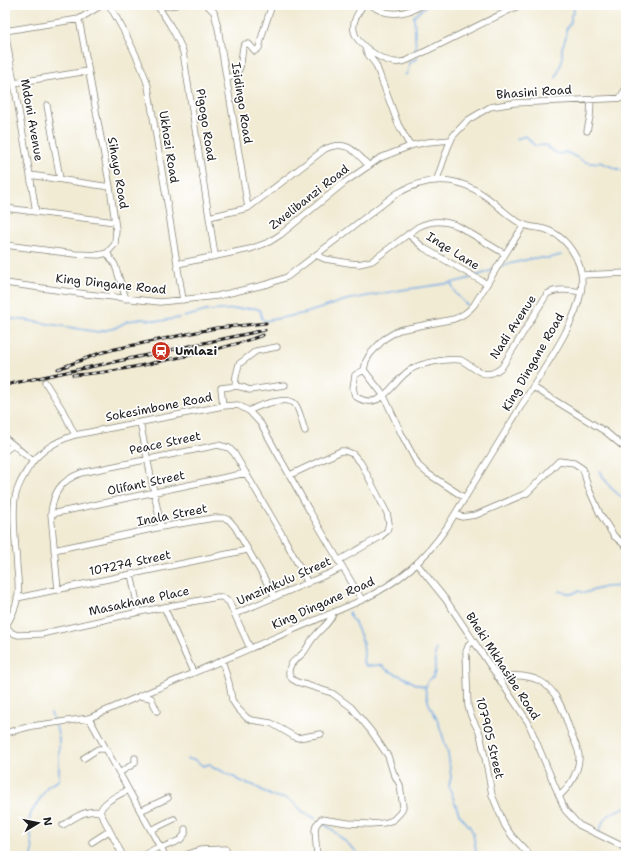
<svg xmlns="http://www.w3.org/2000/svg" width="631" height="861" font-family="'Shantell Sans',sans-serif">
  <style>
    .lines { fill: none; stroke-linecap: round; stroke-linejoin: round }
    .stream { stroke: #78ade6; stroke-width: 1.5 }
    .minor-casing { stroke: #868478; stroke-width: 7 }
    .minor { stroke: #fff; stroke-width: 5.5 }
    .rail-casing { stroke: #1c1c1c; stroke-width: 3 }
    .rail { stroke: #fff; stroke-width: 1.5; stroke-dasharray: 4.5; stroke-linecap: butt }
    .labels { text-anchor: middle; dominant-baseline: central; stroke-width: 3.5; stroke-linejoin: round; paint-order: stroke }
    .street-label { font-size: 12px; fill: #1c1c1c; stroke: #fff }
    .poi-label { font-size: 12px; font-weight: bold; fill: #1c1c1c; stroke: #fff; text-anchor: start }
  </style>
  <rect width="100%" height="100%" fill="#fff"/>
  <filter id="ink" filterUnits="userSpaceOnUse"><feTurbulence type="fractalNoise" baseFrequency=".025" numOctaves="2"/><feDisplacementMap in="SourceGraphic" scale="8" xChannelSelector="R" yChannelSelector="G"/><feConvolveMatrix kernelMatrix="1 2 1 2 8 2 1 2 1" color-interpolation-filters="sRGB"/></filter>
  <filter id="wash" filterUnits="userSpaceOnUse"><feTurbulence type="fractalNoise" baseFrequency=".012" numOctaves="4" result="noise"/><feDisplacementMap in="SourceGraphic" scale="16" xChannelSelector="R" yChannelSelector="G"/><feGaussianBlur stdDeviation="0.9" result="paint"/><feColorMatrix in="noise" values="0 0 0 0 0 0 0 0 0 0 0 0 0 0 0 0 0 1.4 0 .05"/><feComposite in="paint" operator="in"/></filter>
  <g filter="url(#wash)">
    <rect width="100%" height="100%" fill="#f1ebd4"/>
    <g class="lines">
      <path class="stream" d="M416 52 414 16 427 5
        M405 75 408 72 409 63 418 58
        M556 78 562 61V48L566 37V30L571 22V15L574 12 573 5
        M516 139 526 136 535 146 545 145C552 150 557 157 566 152 576 156 588 167 599 162L602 163 623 171 626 173
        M499 268 509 264 534 258H549L561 255
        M476 276 493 270
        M451 283 456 294 467 305
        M5 317 10 319 25 320 98 332 115 328 128 321 141 319 160 321 179 318
        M184 317 206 311 254 308 260 310 262 319 265 321 306 313 346 300 401 290 451 283 471 278
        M599 471 611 488 626 501
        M5 583 6 582
        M559 591 572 594 578 591 584 593 605 587 626 586
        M349 612 351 619 354 621C361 636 366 645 363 662L366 666 381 665 387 670 405 678 416 684 426 687
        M436 649 435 655V671L433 677 428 681 425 689 429 704 438 721 448 753 451 777 449 786 459 814 470 827 473 833 476 851 478 856
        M51 713 53 719
        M187 759 195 760 203 766 210 764 213 768 220 770 243 782 253 785 272 796 288 799 294 803 304 813 311 816 316 819
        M323 824 330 828 356 851 359 856
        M599 833C603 815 611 813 626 807
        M32 856 33 851 29 821 31 813 48 786 59 780V739L56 726"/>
    </g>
  </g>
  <g filter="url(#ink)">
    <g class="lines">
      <defs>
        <path id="minor" d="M109 5C124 30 139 57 148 86L183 300
          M157 5C167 20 177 35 183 52L215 255
          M207 5 214 12 218 28 248 208
          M363 5C358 13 352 21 354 31 356 44 382 61 394 62 401 63 407 61 412 58L520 5
          M371 5C388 18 405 14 423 5
          M158 7 176 5
          M365 47 367 53 376 65 398 124 410 146
          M227 79C244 71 240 64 243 47L245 44H249L255 51 259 48 263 32 272 5
          M14 83 88 71
          M620 98 626 88
          M47 105 60 179
          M587 131 590 117 591 100
          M30 175 110 187
          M437 179 448 147 453 136 468 120 490 107 514 103 626 98
          M5 208 115 222
          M36 212 30 175 5 31 79 19
          M209 217 248 208 325 149C346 139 355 151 369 166
          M408 234 424 248 487 284
          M5 245 75 254 99 255 107 253 115 244 116 229 110 187 79 19 102 5
          M107 253 115 265 126 299
          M316 255 325 259 349 263 359 264 372 261 418 227C431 220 444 220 458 226L505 254
          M177 264 250 249 269 242 280 235 345 182 380 158 413 145 428 142 451 140
          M582 275 626 273
          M5 283 86 294 160 302 217 296 268 284 287 277 396 194C436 171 467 178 500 208 507 214 515 222 525 225 529 227 535 227 539 228 553 230 563 238 571 249 580 262 584 276 581 292 575 324 546 365 529 393 501 438 474 483 447 527 424 561 399 582 362 600L89 718 32 726 5 733
          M364 370 355 375 353 388 355 396C382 414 392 381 410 370 420 363 448 358 461 360 477 369 485 382 502 367L547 294C557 288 570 290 581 292
          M45 382 62 409 75 435
          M235 386 236 376 239 364 256 351 277 347
          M533 387 606 432 626 449
          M223 406 221 388C231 387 240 384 249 390L285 385
          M249 411C257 406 287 395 295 404 300 410 302 423 305 431
          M140 422 161 527
          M5 438 33 461
          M5 451 13 445
          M290 475 341 451H345L353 454 361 463 387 513 389 523 387 531 380 537 338 561
          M465 498 427 473 418 465 401 433 384 396 364 370 366 361 370 354 384 339 399 330 454 319C463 316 468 312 474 305L509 248 524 225
          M51 514 246 473
          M455 514 462 517 476 515 527 493 559 461 574 463 583 469 588 487 600 514 614 536 626 546
          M54 550 161 527 214 518H224L229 520 235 527 275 597
          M417 564 446 600 528 722 565 810 579 825 626 848
          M131 574 139 612
          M58 590 51 514C53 493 60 481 81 473L218 445 229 448 234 453 284 538 308 583
          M17 598 247 550
          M164 607 193 672
          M235 614 342 568
          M5 625 12 633 18 635 41 634 139 612 217 597H222L229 602 250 648
          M5 627C11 618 16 607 18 596 19 587 18 577 17 568 16 545 12 520 15 498 17 486 23 477 29 467 40 450 56 441 75 435L223 406 238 405 249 411 261 424 309 510 362 600
          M473 642 469 644 466 652 468 706 471 716 480 734 487 767 492 795 505 826 512 836 526 851 528 856
          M222 660 229 683 232 700 238 709 247 718 251 720 271 723 295 737 298 738 321 734
          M497 677C511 675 527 674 540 681 559 691 565 717 572 736 575 743 580 751 579 759 578 773 569 788 559 796
          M139 696 151 698 157 711
          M89 718 165 856
          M84 758 98 749H106
          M119 773 135 763V758
          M140 811 168 798
          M63 825C73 819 87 808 100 812
          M151 830 174 819
          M92 842 109 831
          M161 848 180 840 185 834V829
          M123 856 100 812C103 801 119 795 128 790
          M142 856 160 846
          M183 856 200 850 226 849
          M317 856 315 830 316 825 321 819 348 823 369 824 384 823 393 820 400 813 403 807 400 785 393 772 388 756 371 731 351 707 332 693 297 682 292 679 289 674C288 662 297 660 304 652 308 647 310 641 315 636 323 626 328 626 334 612"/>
      </defs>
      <use href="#minor" class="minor-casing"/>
      <use href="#minor" class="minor"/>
      <defs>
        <path id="rail" d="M58 369 100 353 115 349 216 328 266 323
          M73 375C107 373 135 367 167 360 201 353 230 347 263 335
          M5 385 265 330"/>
      </defs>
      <use href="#rail" class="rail-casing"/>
      <use href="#rail" class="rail"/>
    </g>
  </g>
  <defs>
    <symbol id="station-disc" viewBox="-11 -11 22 22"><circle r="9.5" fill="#c8321e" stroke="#fff"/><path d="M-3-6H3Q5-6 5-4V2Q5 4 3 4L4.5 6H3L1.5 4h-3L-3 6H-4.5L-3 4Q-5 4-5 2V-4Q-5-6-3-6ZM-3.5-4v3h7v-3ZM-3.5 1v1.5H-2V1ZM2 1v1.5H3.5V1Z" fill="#fff"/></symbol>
  </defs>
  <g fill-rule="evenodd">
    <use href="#station-disc" x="150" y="340" width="22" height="22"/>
  </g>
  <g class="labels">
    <g class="street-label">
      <text transform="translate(534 92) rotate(-4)">Bhasini Road</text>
      <text transform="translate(242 103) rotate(81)">Isidingo Road</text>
      <text transform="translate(32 120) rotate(80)">Mdoni Avenue</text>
      <text transform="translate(206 125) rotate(81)">Pigogo Road</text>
      <text transform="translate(169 147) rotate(81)">Ukhozi Road</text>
      <text transform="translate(118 173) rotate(80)">Sihayo Road</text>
      <text transform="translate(309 197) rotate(-38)">Zwelibanzi Road</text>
      <text transform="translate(453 251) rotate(32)">Inqe Lane</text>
      <text transform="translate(111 284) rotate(6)">King Dingane Road</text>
      <text transform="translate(513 327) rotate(-57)">Nadi Avenue</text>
      <text transform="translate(533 362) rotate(-60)">King Dingane Road</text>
      <text transform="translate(159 407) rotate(-11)">Sokesimbone Road</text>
      <text transform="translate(165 443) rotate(-12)">Peace Street</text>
      <text transform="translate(146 483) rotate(-12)">Olifant Street</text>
      <text transform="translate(172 515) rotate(-11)">Inala Street</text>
      <text transform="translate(130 563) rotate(-12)">107274 Street</text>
      <text transform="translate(284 581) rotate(-24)">Umzimkulu Street</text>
      <text transform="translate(139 601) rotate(-12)">Masakhane Place</text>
      <text transform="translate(323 603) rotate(-24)">King Dingane Road</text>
      <text transform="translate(503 666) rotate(57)">Bheki Mkhasibe Road</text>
      <text transform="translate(490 738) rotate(76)">107905 Street</text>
    </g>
    <g class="poi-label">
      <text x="175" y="351">Umlazi</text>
    </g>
  </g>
  <rect width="631" height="861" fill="none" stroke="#fff" stroke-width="20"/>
  <g transform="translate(38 823) rotate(80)" stroke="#ffffff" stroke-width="3" paint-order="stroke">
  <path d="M0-3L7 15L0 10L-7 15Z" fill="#1c1c1c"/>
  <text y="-6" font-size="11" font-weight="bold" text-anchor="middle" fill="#1c1c1c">N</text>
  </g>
</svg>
